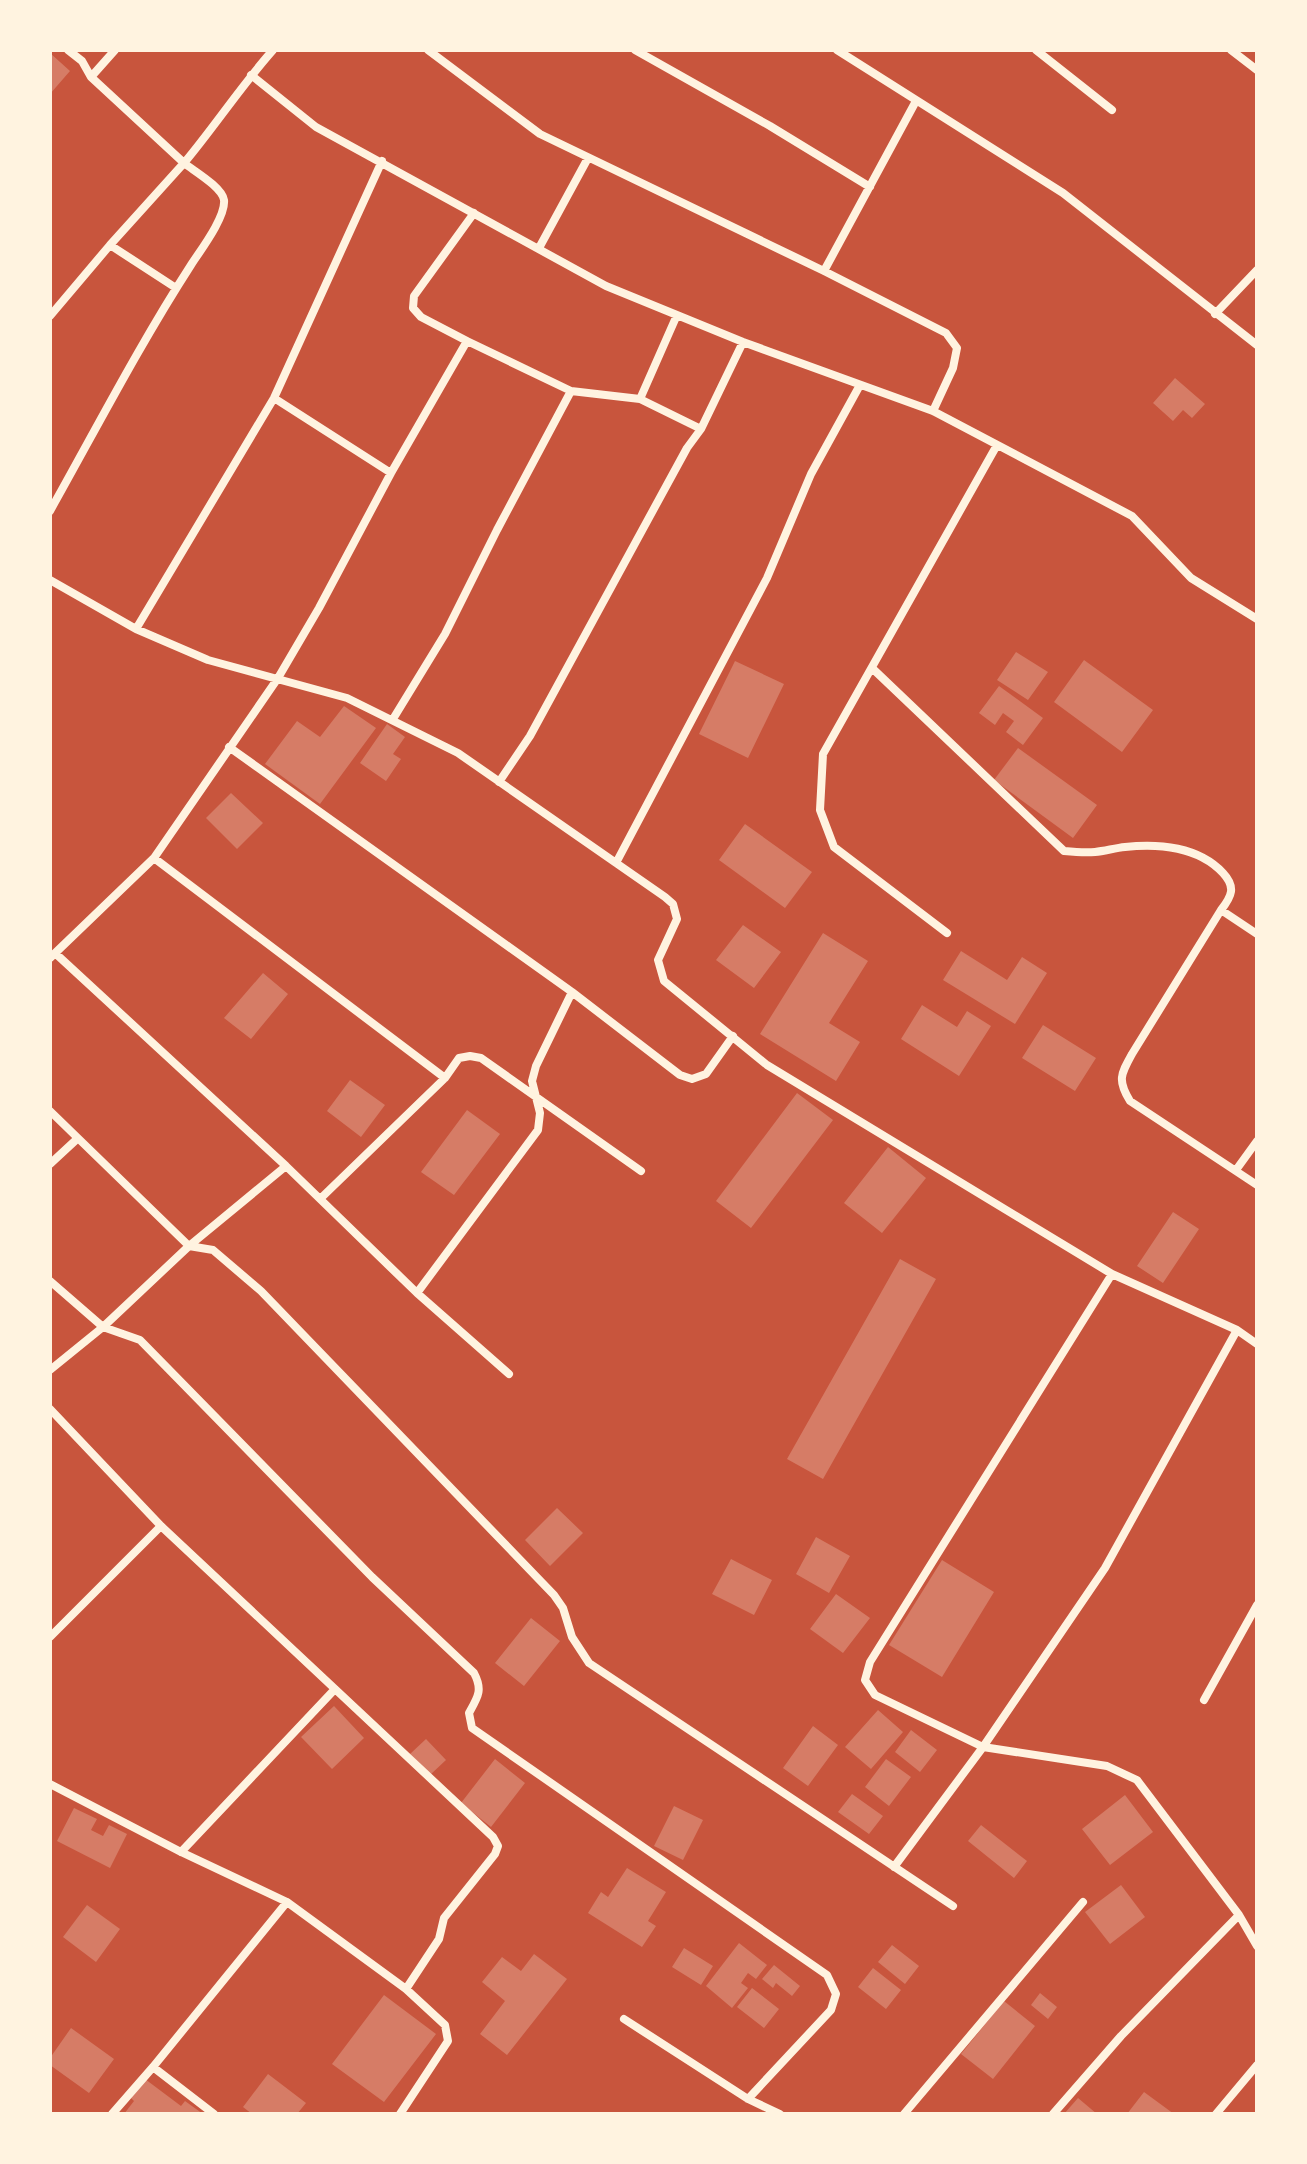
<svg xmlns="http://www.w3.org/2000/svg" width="1307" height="2164" font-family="Poppins,sans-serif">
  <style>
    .building { fill: #d67c66 }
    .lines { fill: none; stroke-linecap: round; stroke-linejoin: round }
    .minor { stroke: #fff3e0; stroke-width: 8 }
  </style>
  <rect width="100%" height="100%" fill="#c8553d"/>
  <path class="building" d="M50 53 70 71 50 94Z
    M1175 378 1205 404 1192 418 1183 410 1173 421 1153 403Z
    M1016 652 1048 672 1028 700 997 680Z
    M1084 660 1153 710 1122 752 1054 702Z
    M735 661 784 684 748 758 699 734Z
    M999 686 1043 718 1023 745 1006 732 1014 721 1003 713 995 725 979 713Z
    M344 706 376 728 320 804 265 764 297 721 320 737Z
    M387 724 405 737 393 754 401 759 386 781 360 763Z
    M1018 748 1097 805 1073 838 994 780Z
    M231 793 263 823 237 849 206 818Z
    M745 824 812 872 785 908 719 860Z
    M743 925 781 952 754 988 716 960Z
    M823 933 868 961 829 1023 860 1042 836 1081 760 1034Z
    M961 951 1007 980 1022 957 1047 973 1015 1024 943 980Z
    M263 973 288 994 251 1039 224 1018Z
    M922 1005 957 1027 967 1011 991 1026 959 1076 901 1039Z
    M1043 1025 1096 1058 1075 1091 1022 1058Z
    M350 1080 385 1105 361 1137 327 1111Z
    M797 1093 833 1120 751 1228 716 1201Z
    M467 1110 500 1134 454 1195 421 1172Z
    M888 1147 926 1178 882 1233 844 1203Z
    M1173 1212 1199 1229 1163 1283 1137 1266Z
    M900 1259 936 1279 823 1479 787 1459Z
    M557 1508 583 1533 550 1566 525 1540Z
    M816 1537 850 1556 829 1593 796 1574Z
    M731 1559 772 1580 754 1615 712 1594Z
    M942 1560 994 1592 942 1677 889 1645Z
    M836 1594 870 1618 843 1653 810 1629Z
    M531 1618 560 1641 524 1686 495 1663Z
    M334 1706 364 1738 332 1769 301 1737Z
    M878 1710 903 1732 871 1769 845 1747Z
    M813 1726 838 1745 808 1786 783 1768Z
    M911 1730 937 1750 920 1772 895 1752Z
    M426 1739 446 1760 430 1775 410 1754Z
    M495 1759 525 1783 491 1827 461 1803Z
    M886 1759 911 1777 889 1806 865 1787Z
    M852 1794 883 1816 869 1834 838 1812Z
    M1125 1795 1153 1832 1110 1865 1082 1829Z
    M674 1806 703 1820 683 1860 654 1846Z
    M74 1808 97 1819 91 1830 103 1836 109 1825 127 1834 110 1868 57 1841Z
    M981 1825 1027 1861 1014 1878 968 1841Z
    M627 1868 666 1892 648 1921 656 1926 642 1947 588 1913 601 1892 608 1897Z
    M1121 1885 1145 1917 1110 1944 1085 1912Z
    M87 1905 120 1929 96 1962 63 1937Z
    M739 1943 767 1965 756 1979 748 1973 741 1983 748 1988 732 2008 706 1986Z
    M892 1945 919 1966 905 1984 878 1962Z
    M684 1948 713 1966 701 1985 672 1967Z
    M534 1954 567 1979 507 2055 480 2034 505 2001 482 1982 502 1957 521 1971Z
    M774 1965 800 1986 792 1996 776 1983 773 1988 762 1979Z
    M873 1968 901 1990 886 2009 858 1987Z
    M752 1988 779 2009 764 2028 737 2007Z
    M1040 1993 1057 2007 1048 2019 1031 2005Z
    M384 1995 436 2034 384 2102 332 2064Z
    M1004 2001 1035 2026 993 2079 961 2054Z
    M71 2028 114 2059 89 2093 50 2065V2058Z
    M268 2074 306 2103 297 2114H252L243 2107Z
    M145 2079 181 2106 185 2101 203 2114H124L134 2101 131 2098Z
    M1144 2092 1174 2114H1127Z
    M1078 2098 1097 2114H1064Z"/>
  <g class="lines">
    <path class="minor" d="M428 50 540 134 824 271 946 333 957 348 953 368 933 411
      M635 50 770 126 870 187
      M837 50 1063 193 1257 345
      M1036 50 1112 110
      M1231 50 1257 70
      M251 75 316 127 606 286 743 342 933 411 1132 516 1191 578 1257 619
      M91 77 115 50
      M474 213 414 296 413 308 421 317 467 341 571 391 640 399
      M110 245 176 288
      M539 248 588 158
      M824 271 916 101
      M1215 314 1257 270
      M677 315 640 399 701 429
      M50 316 110 245 184 163 91 77 82 61 68 50
      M274 398 391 473
      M50 511C96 429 140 344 191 265 200 251 226 217 224 200 222 187 194 171 184 163 215 126 241 86 273 50
      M50 580 136 629 208 660 347 698 458 753 665 897 673 904 677 919 658 960 664 981 767 1065 1112 1274 1237 1330 1257 1344
      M136 629 274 398 382 161
      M872 668 1064 851C1074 852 1085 853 1095 852 1105 851 1115 848 1125 847 1159 843 1199 847 1223 873 1236 887 1232 896 1221 910L1132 1054C1121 1074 1117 1080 1130 1101L1257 1185
      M393 719 445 634 497 530 571 391
      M229 747 572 992 680 1075 692 1079 706 1074 733 1036
      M499 782 530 736 687 448 701 429 743 342
      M154 858 445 1078
      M616 863 767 578 811 474 860 385
      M1221 910 1257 934
      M947 933 834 847 820 810 823 754 997 445
      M55 953 286 1166 417 1293 509 1374
      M50 958 154 858 278 678 319 608 391 473 467 341
      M50 1111 189 1246 213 1250 261 1291 554 1595 563 1608 572 1637 589 1663 953 1906
      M50 1164 77 1139
      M1236 1170 1257 1141
      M320 1199 445 1078 459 1058 470 1056 481 1058 641 1171
      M1112 1274 870 1662 865 1680 875 1695 983 1747 1107 1766 1137 1780 1239 1915 1257 1946
      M50 1281 103 1327 140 1340 372 1577 474 1673C483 1690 478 1697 469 1713L472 1728 827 1975 836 1994 831 2010 748 2099 780 2114
      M417 1293 538 1130 540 1113 532 1081 536 1066 572 992
      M50 1370 103 1327 189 1246 286 1166
      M50 1409 161 1526 493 1837 498 1846 495 1854 444 1918 439 1939 406 1989
      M50 1637 161 1526
      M1204 1700 1257 1605
      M50 1784 181 1852 287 1902 406 1989 445 2025 448 2041 400 2114
      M181 1852 335 1689
      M894 1867 983 1747 1105 1568 1237 1330
      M624 2019 748 2099
      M153 2067 214 2114
      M112 2114 153 2067 287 1902
      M904 2114 1083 1902
      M1053 2114 1121 2036 1239 1915
      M1216 2114 1257 2065"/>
  </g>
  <rect width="1307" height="2164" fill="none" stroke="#fff3e0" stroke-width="104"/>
</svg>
